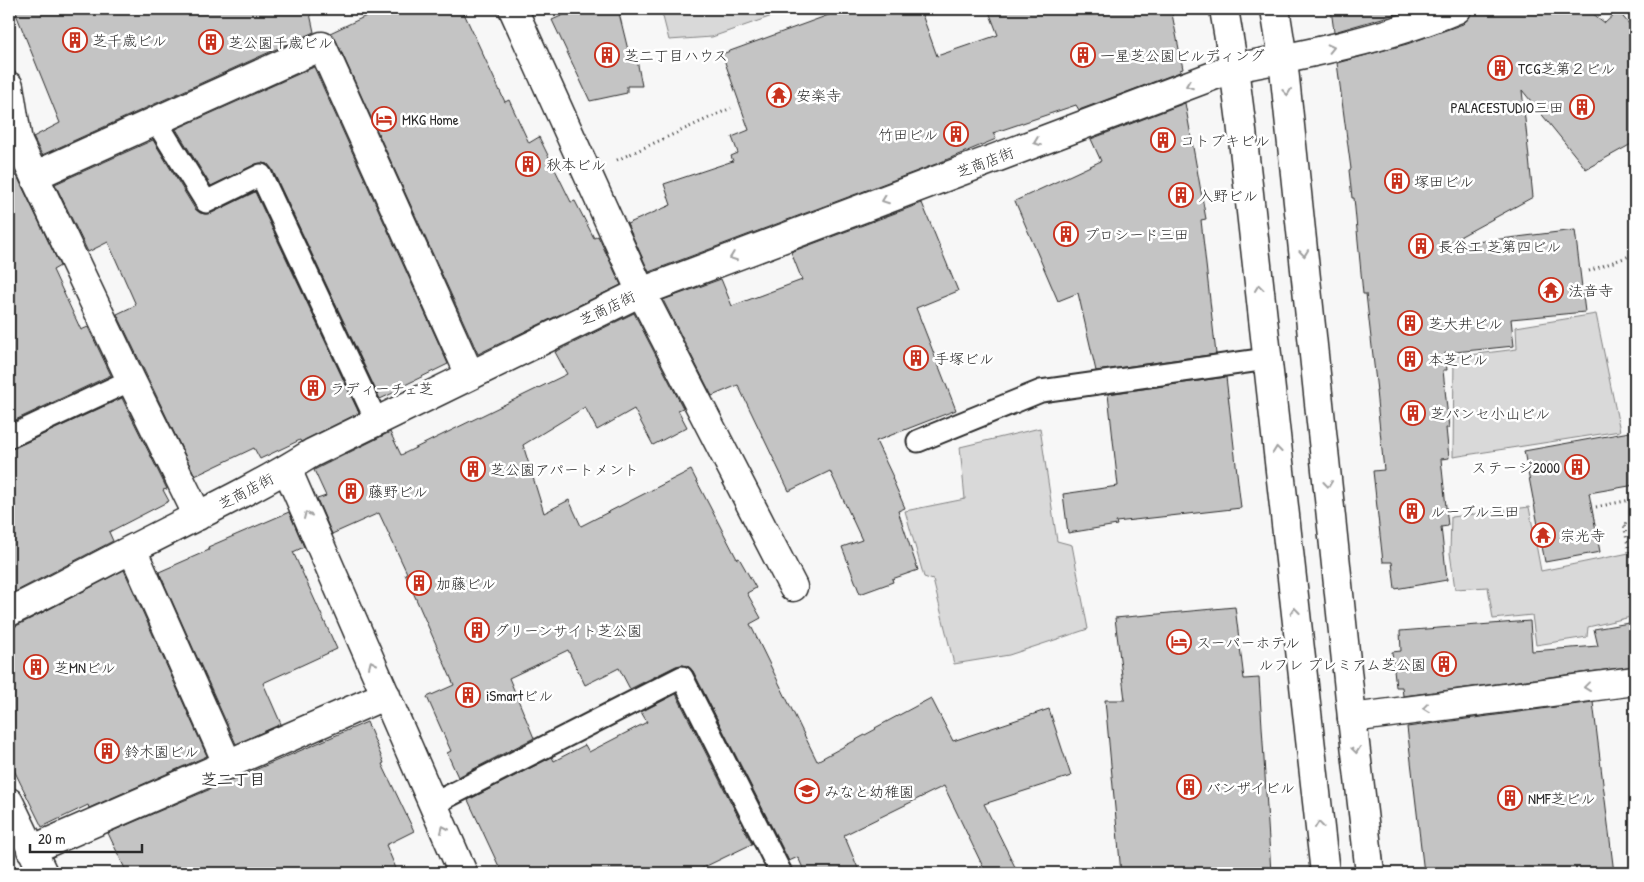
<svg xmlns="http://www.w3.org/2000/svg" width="1644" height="882" font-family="'Patrick Hand','Klee One',sans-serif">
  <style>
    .green { fill: #d9d9d9; stroke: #828282 }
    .building { fill: #c4c4c4; stroke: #2b2b2b }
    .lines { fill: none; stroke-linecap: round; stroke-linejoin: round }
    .lane-casing { stroke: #2b2b2b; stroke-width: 25 }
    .street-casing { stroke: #2b2b2b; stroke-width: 31 }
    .secondary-casing { stroke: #2b2b2b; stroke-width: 31 }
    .path { stroke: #2b2b2b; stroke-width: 3; stroke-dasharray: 1 4; stroke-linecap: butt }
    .lane { stroke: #fff; stroke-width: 21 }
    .street { stroke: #fff; stroke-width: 28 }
    .secondary { stroke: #fff; stroke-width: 28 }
    .oneway { stroke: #a0a0a0 }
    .labels { text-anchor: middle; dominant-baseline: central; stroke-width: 5; stroke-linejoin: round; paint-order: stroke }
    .poi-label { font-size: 15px; fill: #2b2b2b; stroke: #fff; text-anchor: start }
    .street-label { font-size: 15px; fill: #2b2b2b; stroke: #fff }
    .neighbourhood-label { font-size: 16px; font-weight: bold; fill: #2b2b2b; stroke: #fff }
  </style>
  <rect width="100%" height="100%" fill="#f7f7f7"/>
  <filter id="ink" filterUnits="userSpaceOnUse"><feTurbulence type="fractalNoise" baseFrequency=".02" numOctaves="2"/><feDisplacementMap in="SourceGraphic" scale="10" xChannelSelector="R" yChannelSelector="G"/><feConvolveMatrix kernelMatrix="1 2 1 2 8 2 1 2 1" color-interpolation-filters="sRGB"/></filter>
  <g filter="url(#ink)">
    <path class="green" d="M661 9H775V15L712 37 669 40Z
      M1596 314 1620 431 1453 457 1454 357 1517 349 1516 327Z
      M1040 428 1057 541 1072 545 1088 629 1009 655 954 664 933 580 924 577 905 511 965 499 960 447Z
      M1529 507 1541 571 1634 552 1635 616 1588 627 1587 637 1536 645 1532 615 1493 619 1488 587 1455 589 1450 553 1451 517Z"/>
    <path class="building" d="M14 9H309L314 32 42 155 33 137 60 123Z
      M381 9H462L505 102 509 100 529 143 539 137 571 202 575 201 594 238 598 236 621 285 478 354 336 40 330 33Z
      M577 9H618L629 54 636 55 642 86H627V93L590 101 552 20Z
      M845 9H920L937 56 998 35 988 9H1171L1183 69 1180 70V72L1079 110 1076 105 993 133 996 139 936 164 649 272 627 224 671 205 664 184 733 161 731 156 738 153 732 137 749 130 722 54Z
      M1331 9H1413L1334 32Z
      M1472 9H1587L1605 23 1618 11 1635 31V142L1586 169 1522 90 1533 197 1443 246 1575 230 1585 312 1511 319 1514 346 1445 353 1447 370H1443L1449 428H1446L1449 458 1441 459 1448 526 1441 527 1447 580 1395 589 1392 562H1383L1373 471 1384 470 1376 391H1377L1366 294H1363L1354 198H1352L1349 170 1351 169 1337 63 1407 44 1463 24 1469 18Z
      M314 67 448 364 405 385 406 387 380 399 272 169 268 164 261 163 256 164 211 186 176 129Z
      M1185 103 1206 219 1201 220 1216 354 1096 371 1078 293 1058 301 1015 201 1101 161 1091 139Z
      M153 140 195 209 200 213 206 214 212 213 255 192 359 413 301 442 300 440 260 459 254 448 195 476 117 314 136 305 108 242 88 252 55 184Z
      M9 159 60 266 53 270 81 330 88 327 111 375 9 423Z
      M922 203 958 291 916 308 956 410 876 441 893 477 892 478 905 508 898 511 918 570 892 579 893 582 860 594 842 547 862 540 830 471 789 491 738 385 712 396 663 300 721 279 732 306 802 280 791 252Z
      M634 313 683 408 678 410 687 427 653 445 634 409 597 430 585 407 523 445 544 513 569 500 581 526 691 470 737 559 739 558 756 588 747 593 761 618 750 624 817 761 876 729 875 728 931 698 953 741 1049 709 1071 776 984 804 1018 873H986L944 786 844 835 860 873H805L798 857 789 861 693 671 689 667 683 665 676 666 630 689 619 668 585 685 568 650 509 678 534 738 458 777 447 753 451 751 427 697 454 685 405 574 407 573 379 513 332 534 317 499 326 496 314 470 390 432 401 455 567 374 555 352Z
      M1226 377 1241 508 1116 522 1117 525 1068 533 1063 494 1118 486 1108 394Z
      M122 398 167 489 163 490 169 501 109 532 113 541 9 595V449L14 448Z
      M1635 431V485L1589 493 1600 552 1545 562 1524 451Z
      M289 512 304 547 293 552 337 649 263 683 281 724 236 744 159 572 209 550 208 547Z
      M124 570 207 756 89 808 88 805 42 827 9 760V627L16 626 32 618Z
      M1235 607 1244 679 1259 678 1271 873H1121L1105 700H1125L1115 618Z
      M1530 621 1532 651 1598 646 1594 629 1635 622V666L1403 696 1402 687H1396L1392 652 1401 651 1400 631Z
      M676 694 752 844 692 873H502L468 800 552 757 554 761 585 745 589 752 647 722 641 712Z
      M1593 702 1614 873H1424L1407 727Z
      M367 722 384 763 382 764 414 831 386 845 398 873H127L108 833Z"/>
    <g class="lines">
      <defs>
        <path id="lane" d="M156 121 206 202 261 175 377 422
          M9 437 131 380
          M918 441 1041 391 1267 359
          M433 804 682 677 781 873"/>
        <path id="street" d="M513 9 641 292 793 587
          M9 86 18 142 131 380 198 516
          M34 176 322 46 470 375
          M287 469 463 873
          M132 549 228 765
          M9 612C51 592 92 569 134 548 194 517 255 489 312 453L641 292 1234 68C1309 54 1386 39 1457 9
          M1352 718 1635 681
          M9 802 43 873
          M31 850 386 695"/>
        <path id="secondary" d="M1224 9 1234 68 1241 122 1325 873
          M1275 9 1283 59 1352 718 1370 873"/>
      </defs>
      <use href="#lane" class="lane-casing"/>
      <use href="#street" class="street-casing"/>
      <use href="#secondary" class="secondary-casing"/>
      <path class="path" d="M617 160 731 108
        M1589 271 1635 254
        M1596 507 1635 499
        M1629 552 1624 524 1635 522"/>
      <use href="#lane" class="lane"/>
      <use href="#street" class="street"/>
      <use href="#secondary" class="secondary"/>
    </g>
    <defs><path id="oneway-chevron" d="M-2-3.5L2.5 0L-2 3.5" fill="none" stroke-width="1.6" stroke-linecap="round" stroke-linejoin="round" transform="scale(1.25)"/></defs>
    <g class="oneway">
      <use href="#oneway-chevron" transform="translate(1331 48) rotate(-13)"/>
      <use href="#oneway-chevron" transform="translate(1189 85) rotate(159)"/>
      <use href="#oneway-chevron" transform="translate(1287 92) rotate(84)"/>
      <use href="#oneway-chevron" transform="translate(1037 142) rotate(159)"/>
      <use href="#oneway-chevron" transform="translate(885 200) rotate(159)"/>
      <use href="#oneway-chevron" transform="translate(1304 253) rotate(84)"/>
      <use href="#oneway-chevron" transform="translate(733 257) rotate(159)"/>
      <use href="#oneway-chevron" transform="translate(1259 288) rotate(-96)"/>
      <use href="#oneway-chevron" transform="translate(1277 450) rotate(-96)"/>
      <use href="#oneway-chevron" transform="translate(1328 484) rotate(84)"/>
      <use href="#oneway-chevron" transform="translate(307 515) rotate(-114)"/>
      <use href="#oneway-chevron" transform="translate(1295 611) rotate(-96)"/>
      <use href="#oneway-chevron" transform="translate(372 664) rotate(-114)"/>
      <use href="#oneway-chevron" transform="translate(1587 687) rotate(173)"/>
      <use href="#oneway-chevron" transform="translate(1426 708) rotate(173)"/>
      <use href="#oneway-chevron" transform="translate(1356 750) rotate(83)"/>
      <use href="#oneway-chevron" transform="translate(1319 825) rotate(-96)"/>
      <use href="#oneway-chevron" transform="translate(444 829) rotate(-114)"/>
    </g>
  </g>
  <defs>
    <symbol id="building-ring" viewBox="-11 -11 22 22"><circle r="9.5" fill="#fff" stroke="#c8321e" stroke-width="1.5"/><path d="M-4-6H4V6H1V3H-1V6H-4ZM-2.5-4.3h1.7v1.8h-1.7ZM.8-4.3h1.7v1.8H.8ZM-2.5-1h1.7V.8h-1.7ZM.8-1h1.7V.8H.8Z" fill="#c8321e"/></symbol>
    <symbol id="temple-ring" viewBox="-11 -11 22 22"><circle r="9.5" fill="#fff" stroke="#c8321e" stroke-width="1.5"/><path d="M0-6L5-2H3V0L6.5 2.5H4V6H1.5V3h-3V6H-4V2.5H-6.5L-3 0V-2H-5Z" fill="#c8321e"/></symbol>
    <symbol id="hotel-ring" viewBox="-11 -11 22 22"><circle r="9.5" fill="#fff" stroke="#c8321e" stroke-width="1.5"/><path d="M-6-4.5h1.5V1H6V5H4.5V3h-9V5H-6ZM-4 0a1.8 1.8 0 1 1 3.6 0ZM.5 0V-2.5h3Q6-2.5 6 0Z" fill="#c8321e"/></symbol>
    <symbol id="school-ring" viewBox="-11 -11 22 22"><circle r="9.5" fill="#fff" stroke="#c8321e" stroke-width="1.5"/><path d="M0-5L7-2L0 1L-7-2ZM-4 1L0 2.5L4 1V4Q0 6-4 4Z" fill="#c8321e"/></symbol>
  </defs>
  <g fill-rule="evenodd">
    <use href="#building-ring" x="61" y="26" width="28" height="28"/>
    <use href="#building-ring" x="197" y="28" width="28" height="28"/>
    <use href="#building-ring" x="593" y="41" width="28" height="28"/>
    <use href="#building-ring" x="1069" y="41" width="28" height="28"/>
    <use href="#building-ring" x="1486" y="54" width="28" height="28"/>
    <use href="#temple-ring" x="765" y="81" width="28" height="28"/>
    <use href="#building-ring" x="1568" y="93" width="28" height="28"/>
    <use href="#hotel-ring" x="370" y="105" width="28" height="28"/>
    <use href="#building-ring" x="942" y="120" width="28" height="28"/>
    <use href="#building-ring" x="1149" y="126" width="28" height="28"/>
    <use href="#building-ring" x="514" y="150" width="28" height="28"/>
    <use href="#building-ring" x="1383" y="167" width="28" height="28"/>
    <use href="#building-ring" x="1167" y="181" width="28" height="28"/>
    <use href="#building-ring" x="1052" y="220" width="28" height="28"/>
    <use href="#building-ring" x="1407" y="232" width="28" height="28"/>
    <use href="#temple-ring" x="1537" y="276" width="28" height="28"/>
    <use href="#building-ring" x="1396" y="309" width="28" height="28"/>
    <use href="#building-ring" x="902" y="344" width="28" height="28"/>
    <use href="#building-ring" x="1396" y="345" width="28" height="28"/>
    <use href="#building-ring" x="299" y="374" width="28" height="28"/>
    <use href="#building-ring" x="1399" y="399" width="28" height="28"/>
    <use href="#building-ring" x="1563" y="453" width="28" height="28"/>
    <use href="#building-ring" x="459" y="455" width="28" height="28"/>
    <use href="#building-ring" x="337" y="477" width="28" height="28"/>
    <use href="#building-ring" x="1398" y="497" width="28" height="28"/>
    <use href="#temple-ring" x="1529" y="521" width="28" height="28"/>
    <use href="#building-ring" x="405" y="569" width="28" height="28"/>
    <use href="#building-ring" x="463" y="616" width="28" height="28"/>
    <use href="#hotel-ring" x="1165" y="628" width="28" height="28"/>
    <use href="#building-ring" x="1430" y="650" width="28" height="28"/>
    <use href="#building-ring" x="22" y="653" width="28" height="28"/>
    <use href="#building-ring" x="454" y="681" width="28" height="28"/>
    <use href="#building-ring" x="93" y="737" width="28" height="28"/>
    <use href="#building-ring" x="1175" y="773" width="28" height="28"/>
    <use href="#school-ring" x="793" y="777" width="28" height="28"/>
    <use href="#building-ring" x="1496" y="784" width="28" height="28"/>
  </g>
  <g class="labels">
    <g class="poi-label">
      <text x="92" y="40">芝千歳ビル</text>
      <text x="228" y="42">芝公園千歳ビル</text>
      <text x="624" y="55">芝二丁目ハウス</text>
      <text x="1100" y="55">一星芝公園ビルディング</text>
      <text x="1518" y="68">TCG芝第２ビル</text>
      <text x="796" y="95">安楽寺</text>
      <text x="1564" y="107" text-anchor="end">PALACESTUDIO三田</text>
      <text x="402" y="119">MKG Home</text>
      <text x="938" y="134" text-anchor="end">竹田ビル</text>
      <text x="1180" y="140">コトブキビル</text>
      <text x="546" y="164">秋本ビル</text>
      <text x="1414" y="181">塚田ビル</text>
      <text x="1198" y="195">入野ビル</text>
      <text x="1084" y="234">プロシード三田</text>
      <text x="1438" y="246">長谷工 芝第四ビル</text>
      <text x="1568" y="290">法音寺</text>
      <text x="1428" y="323">芝大井ビル</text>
      <text x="934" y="358">手塚ビル</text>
      <text x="1428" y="359">本芝ビル</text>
      <text x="330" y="388">ラディーチェ芝</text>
      <text x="1430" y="413">芝パンセ小山ビル</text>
      <text x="1560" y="467" text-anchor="end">ステージ2000</text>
      <text x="490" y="469">芝公園アパートメント</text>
      <text x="368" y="491">藤野ビル</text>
      <text x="1430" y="511">ルーブル三田</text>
      <text x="1560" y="535">宗光寺</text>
      <text x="436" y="583">加藤ビル</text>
      <text x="494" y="630">グリーンサイト芝公園</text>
      <text x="1196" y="642">スーパーホテル</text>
      <text x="1426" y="664" text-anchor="end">ルフレ プレミアム芝公園</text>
      <text x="54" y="667">芝MNビル</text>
      <text x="486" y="695">iSmartビル</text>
      <text x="124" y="751">鈴木園ビル</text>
      <text x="1206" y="787">バンザイビル</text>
      <text x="824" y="791">みなと幼稚園</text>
      <text x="1528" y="798">NMF芝ビル</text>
    </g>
    <g class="street-label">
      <text transform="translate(985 162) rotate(-21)">芝商店街</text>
      <text transform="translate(607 308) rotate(-26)">芝商店街</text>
      <text transform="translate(246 491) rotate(-28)">芝商店街</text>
    </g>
    <g class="neighbourhood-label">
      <text x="233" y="779">芝二丁目</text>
    </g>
  </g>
  <rect width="1644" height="882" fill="none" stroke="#fff" stroke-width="30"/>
  <rect x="15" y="15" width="1614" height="852" fill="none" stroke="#2b2b2b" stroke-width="2" filter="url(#ink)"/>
  <path d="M30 844v8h112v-8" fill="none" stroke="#2b2b2b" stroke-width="2.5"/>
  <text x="38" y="844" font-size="15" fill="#2b2b2b" stroke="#ffffff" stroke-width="4" paint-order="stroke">20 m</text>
</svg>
